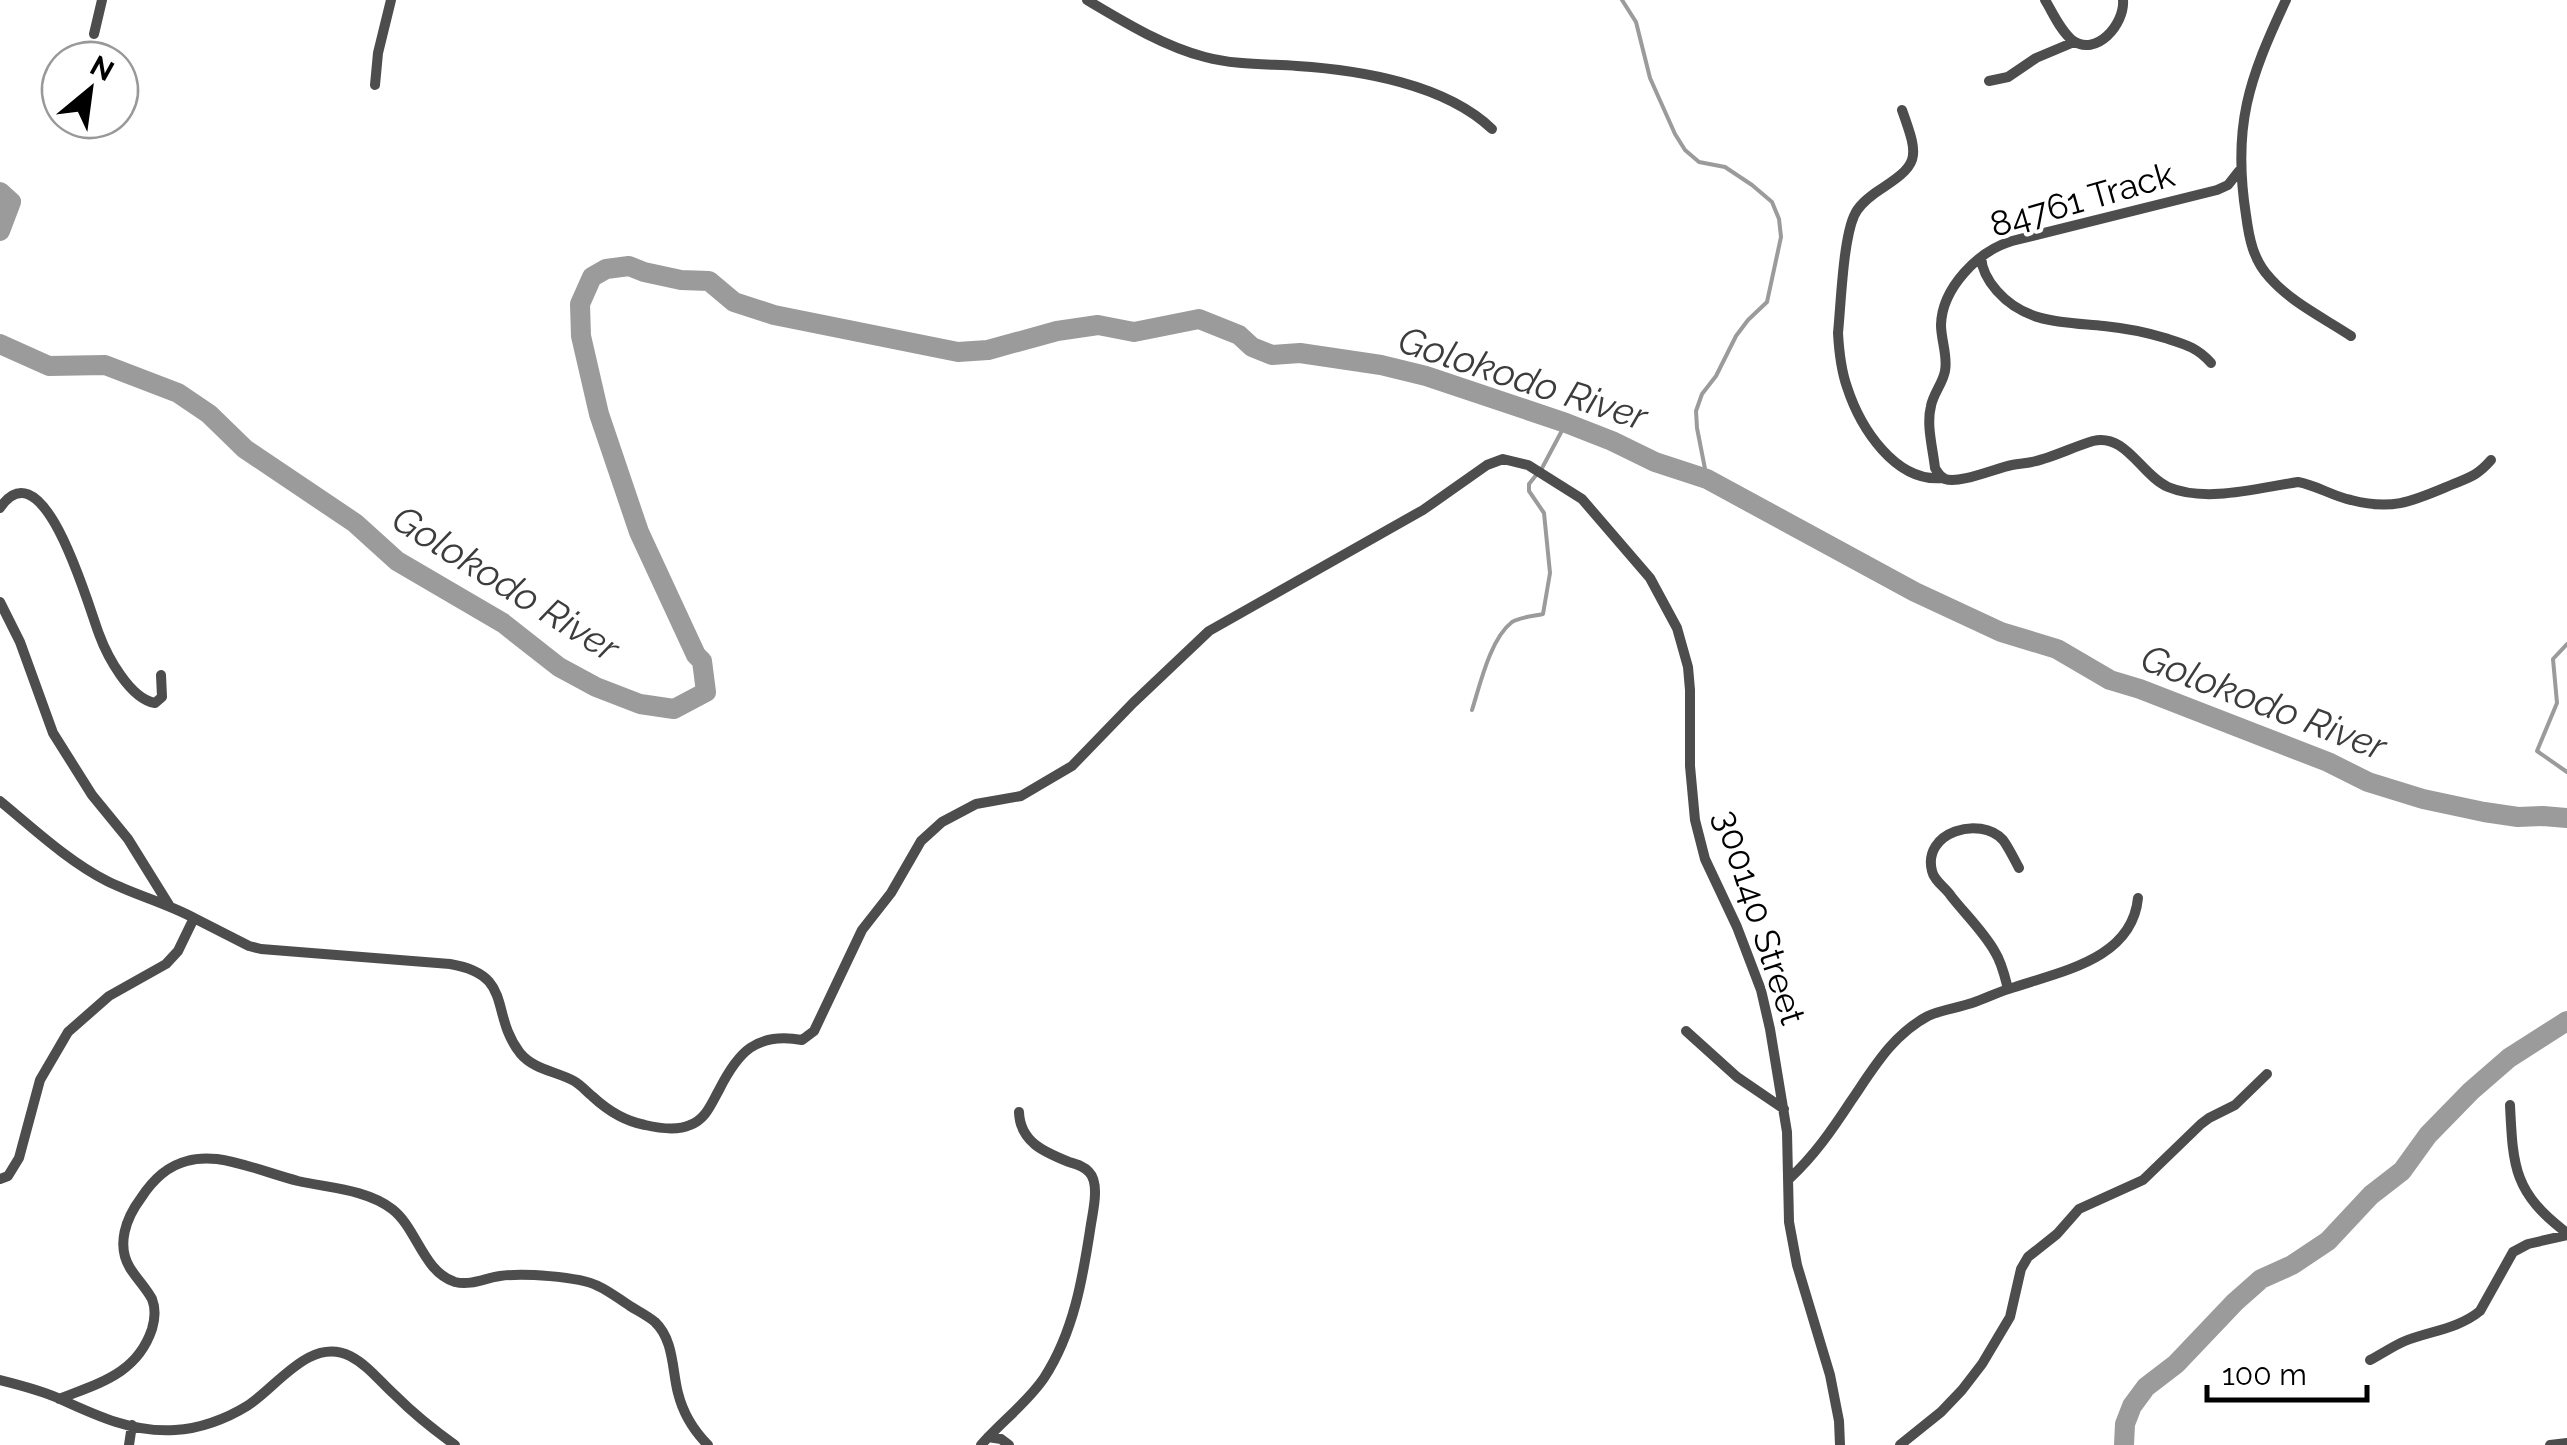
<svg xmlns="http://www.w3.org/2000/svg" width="2567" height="1445" font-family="Raleway,sans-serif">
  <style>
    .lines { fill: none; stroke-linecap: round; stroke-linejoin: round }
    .stream { stroke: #9b9b9b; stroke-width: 4 }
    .river { stroke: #9b9b9b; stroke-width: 20 }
    .minor { stroke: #4d4d4d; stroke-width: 10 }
    .labels { text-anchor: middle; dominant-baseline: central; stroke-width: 8; stroke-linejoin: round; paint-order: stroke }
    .street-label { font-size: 35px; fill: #000; stroke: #fff }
    .water-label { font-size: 38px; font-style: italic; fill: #3c3c3c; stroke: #fff }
  </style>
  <rect width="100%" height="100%" fill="#fff"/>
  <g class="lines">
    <path class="stream" d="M1622 0 1636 22 1650 78 1675 134 1685 150 1699 162 1725 167 1752 185 1772 202 1779 219 1781 237 1767 302 1748 320 1736 336 1716 376 1702 394 1696 411 1697 428 1707 479
      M1541 470 1566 423
      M2567 644 2553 659 2557 703 2537 751 2567 772
      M1472 710C1480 685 1490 639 1512 622 1520 617 1534 616 1543 614L1550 573 1544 513 1529 491V484L1537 474"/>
    <path class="river" d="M0 192 11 202 0 231
      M0 344 49 366 105 365 178 393 209 414 245 449 355 523 397 561 503 623 559 667 596 687 640 704 674 709 706 692 702 661 696 655 639 532 599 414 581 336 580 304 592 277 606 269 629 266 644 272 681 280 709 281 734 302 774 315 958 352 988 350 1057 331 1098 325 1134 332 1199 319 1239 335 1252 347 1272 355 1300 353 1381 365 1426 376 1566 423 1612 441 1655 462 1707 479 1915 592 2001 632 2057 649 2110 680 2140 689 2328 762 2368 782 2423 799 2484 812 2518 817 2543 816 2567 818
      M2124 1445 2125 1424 2132 1406 2146 1387 2176 1364 2235 1302 2261 1279 2292 1265 2328 1241 2371 1195 2402 1171 2428 1135 2471 1091 2509 1058 2567 1021"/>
    <path class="minor" d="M1087 0C1124 22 1163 46 1205 57 1235 65 1267 64 1297 66 1360 70 1445 84 1492 129
      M2045 0C2053 13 2060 30 2072 40 2096 58 2125 24 2123 0
      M2286 0C2249 79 2232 126 2246 215 2249 238 2253 260 2270 278 2292 303 2324 318 2351 336
      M94 34 102 0
      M1989 81 2008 77 2036 58 2074 42
      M375 85 378 53 391 0
      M1902 110C1920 160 1920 164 1875 193 1867 199 1858 206 1854 216 1843 241 1841 303 1838 333 1839 351 1841 370 1847 387 1860 427 1895 483 1943 478
      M2239 171 2228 185 2217 190 2012 241C1978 251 1942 288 1941 325 1941 340 1948 356 1945 371 1943 383 1933 394 1931 406 1926 425 1933 449 1935 468 1939 474 1939 476 1945 479 1960 484 1996 468 2012 465 2023 463 2033 463 2043 459 2060 454 2076 446 2093 441 2126 433 2141 475 2168 487 2206 503 2258 488 2298 482 2316 485 2332 496 2351 500 2393 511 2413 501 2451 485 2470 477 2477 476 2491 460
      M1981 257C1982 271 1988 281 1997 291 2026 324 2064 322 2104 326 2124 328 2145 332 2165 338 2184 344 2197 347 2211 363
      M0 508C44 443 89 609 99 634 107 656 130 699 155 703L162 697 161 675
      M0 602 20 642 53 733 92 795 128 839 169 905
      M0 801C34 829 68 861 107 881 135 895 166 903 194 918
      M2008 989C2005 977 2002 963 1995 952 1984 932 1965 914 1951 896 1946 888 1934 881 1932 871 1922 832 1980 815 2003 840 2009 848 2014 859 2019 868
      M1686 1031 1737 1077 1784 1109
      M2510 1105C2513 1168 2514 1193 2567 1233
      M0 1179 8 1176 19 1158 40 1080 68 1032 109 996 166 964 178 951 194 918 249 946 261 949 450 964C515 975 489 1013 520 1053 534 1070 556 1071 574 1081 581 1085 586 1091 592 1096 607 1110 624 1121 645 1125 658 1128 677 1131 690 1125 706 1119 711 1104 719 1090 738 1052 756 1032 802 1040L814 1031 862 930 891 893 921 841 942 822 976 804 1021 796 1072 766 1133 703 1209 631 1423 510 1487 465 1503 459 1528 465 1582 499 1650 578 1677 628 1688 667 1690 690V766L1695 820 1705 859 1737 927 1761 990 1770 1029 1787 1132 1789 1222 1797 1265 1830 1375 1839 1421 1840 1445
      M1789 1179C1814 1156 1832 1130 1851 1101 1873 1069 1892 1035 1928 1016 1941 1010 1957 1008 1972 1003 1987 998 2000 991 2015 987 2062 971 2132 959 2138 898
      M2370 1360C2382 1354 2393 1346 2405 1341 2430 1331 2458 1329 2480 1311L2513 1252 2528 1244 2567 1235
      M0 1380C20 1385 40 1390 58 1398 95 1415 133 1433 175 1430 199 1429 226 1419 247 1406 277 1387 310 1336 350 1356 368 1365 381 1383 396 1396 414 1414 434 1430 455 1445
      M59 1399C99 1383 137 1374 152 1329 155 1319 156 1309 152 1299 146 1288 137 1279 130 1268 116 1245 126 1218 141 1198 152 1181 167 1166 187 1161 197 1158 207 1158 217 1159 245 1163 271 1174 298 1181 328 1188 366 1189 392 1209 417 1228 423 1272 455 1282 471 1286 485 1278 500 1276 521 1273 579 1276 598 1286 609 1291 619 1299 630 1306 638 1311 648 1316 655 1322 674 1340 672 1370 678 1393 683 1413 694 1431 708 1445
      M988 1437 1001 1439 1009 1445
      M129 1445 132 1425
      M981 1445C1001 1422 1027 1403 1044 1378 1074 1332 1083 1277 1091 1224 1093 1211 1100 1183 1089 1172 1084 1166 1076 1164 1069 1162 1044 1152 1020 1142 1019 1112
      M1900 1445 1941 1412 1962 1390 1982 1364 2010 1317 2021 1269 2028 1257 2057 1234 2079 1209 2143 1180 2201 1124 2209 1118 2235 1105 2267 1074
      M2550 1445 2567 1443"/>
  </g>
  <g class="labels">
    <g class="street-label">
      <text transform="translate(2082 199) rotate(-16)">84761 Track</text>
      <text transform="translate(1760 917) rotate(72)">300140 Street</text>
    </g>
    <g class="water-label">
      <text transform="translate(1523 378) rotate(18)">Golokodo River</text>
      <text transform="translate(506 583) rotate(32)">Golokodo River</text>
      <text transform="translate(2264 702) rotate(21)">Golokodo River</text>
    </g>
  </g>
  <g transform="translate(90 90) rotate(29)"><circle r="48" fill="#ffffff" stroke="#999999" stroke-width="2.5"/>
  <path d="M0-8L18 38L0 25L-18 38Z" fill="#000000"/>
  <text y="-15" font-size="28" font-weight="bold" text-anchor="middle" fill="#000000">N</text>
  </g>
  <path d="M2207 1385v15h160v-15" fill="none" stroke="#000000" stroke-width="5"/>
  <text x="2222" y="1385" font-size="30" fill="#000000" stroke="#ffffff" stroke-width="8" paint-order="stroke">100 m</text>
</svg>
